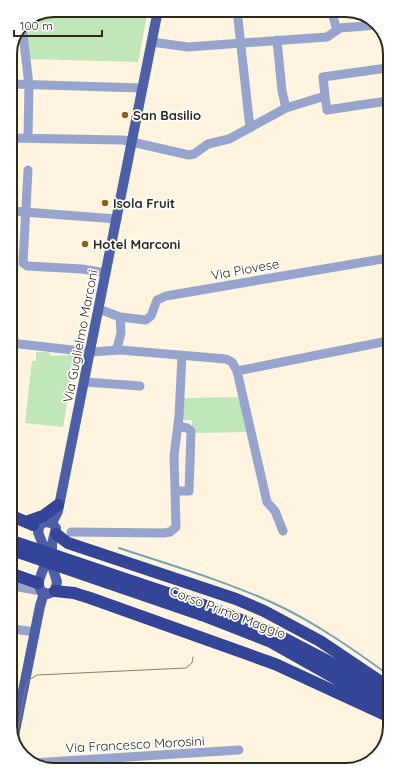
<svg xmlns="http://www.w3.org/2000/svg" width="400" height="780" font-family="Quicksand,sans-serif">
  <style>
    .green { fill: #c0e6ba }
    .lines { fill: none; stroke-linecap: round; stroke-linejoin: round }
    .stream { stroke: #79a4b4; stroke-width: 2 }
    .minor { stroke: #97a4cd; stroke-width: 9 }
    .major { stroke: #4d5fa6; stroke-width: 10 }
    .highway { stroke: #344497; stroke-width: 12 }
    .tram { stroke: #878070; stroke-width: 1 }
    .highway-bridge { stroke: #344497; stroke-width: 12 }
    .poi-dot { fill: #935f13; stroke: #fff; stroke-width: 1.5 }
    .labels { text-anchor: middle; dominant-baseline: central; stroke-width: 3.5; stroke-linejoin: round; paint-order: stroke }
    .poi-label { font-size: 13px; font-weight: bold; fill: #2e291b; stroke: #fff; text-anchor: start }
    .street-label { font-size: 13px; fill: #2e291b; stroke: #fff }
    .rim { fill: none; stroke: #2e291b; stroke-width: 2 }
  </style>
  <rect width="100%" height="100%" fill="#fef4e0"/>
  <path class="green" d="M54 10H148L138 62 30 59 26 21Z
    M11 264 19 265 16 301H11Z
    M36 352H49L51 356 73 355 75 357 63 427 25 423 32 361H36Z
    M240 397 246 432 192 433V420H183V398Z"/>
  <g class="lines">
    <path class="stream" d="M119 548C170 565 222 580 271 602 313 621 353 649 390 676"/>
    <path class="minor" d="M237 10 250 128
      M331 10 337 30
      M22 25 29 85 28 138
      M277 40 282 91 286 108
      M152 42 188 47 327 37 340 28 377 25
      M10 84 142 88
      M325 96 323 77 387 68
      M10 138 123 140 189 155 194 154 208 144 229 139 286 108 325 96 327 110 387 101
      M28 170 23 263 27 266 82 269 106 273
      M11 211 117 219
      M99 309 120 317 146 320 151 316 157 300 166 296 388 258
      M11 343 90 352 120 350 226 359 232 362 237 371 388 341
      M120 350 117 348 121 333 120 317
      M237 371 267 502 275 511 283 531
      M85 382 140 386
      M176 491H189L191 431 187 428 178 426
      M71 532 164 533 170 532 176 527 174 456 179 416 182 356
      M13 586 41 591
      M13 629 35 632
      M32 763 239 750"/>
    <path class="major" d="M46 522 52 523 56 528 52 544V566L57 582 55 591 48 594 41 591 38 583 44 567 43 545 38 532 40 524Z
      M52 523 58 511 158 10
      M13 741 40 606 44 593"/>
    <path class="highway" d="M12 516 33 525
      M26 522 43 516 58 505
      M56 534 68 543 236 599 264 611 320 641 390 688
      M12 574 38 583
      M55 591 74 593 90 598 275 664 390 717
      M206 606 276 634 324 659 390 698
      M202 615 271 642 390 709"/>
    <path class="tram" d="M15 745 26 685 29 680 37 675 186 668 192 663 193 657"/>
    <path class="highway-bridge" d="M12 541 206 606
      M12 550 202 615"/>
  </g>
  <g class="poi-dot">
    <circle cx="125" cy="115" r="4"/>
    <circle cx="105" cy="203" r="4"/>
    <circle cx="85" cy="244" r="4"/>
  </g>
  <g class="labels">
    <g class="poi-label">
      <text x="133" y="115">San Basilio</text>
      <text x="113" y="203">Isola Fruit</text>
      <text x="93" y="244">Hotel Marconi</text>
    </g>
    <g class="street-label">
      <text transform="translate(245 269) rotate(-10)">Via Piovese</text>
      <text transform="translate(80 336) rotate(-79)">Via Guglielmo Marconi</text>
      <text transform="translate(228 612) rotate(21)">Corso Primo Maggio</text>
      <text transform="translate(135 744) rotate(-3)">Via Francesco Morosini</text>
    </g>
  </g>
  <path d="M0 0H400V780H0ZM54 17H346A37 37 0 0 1 383 54V726A37 37 0 0 1 346 763H54A37 37 0 0 1 17 726V54A37 37 0 0 1 54 17Z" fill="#fff" fill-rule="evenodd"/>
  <path class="rim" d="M54 17H346A37 37 0 0 1 383 54V726A37 37 0 0 1 346 763H54A37 37 0 0 1 17 726V54A37 37 0 0 1 54 17Z"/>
  <path d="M14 30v6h88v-6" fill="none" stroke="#2e291b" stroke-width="2"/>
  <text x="20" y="30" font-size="12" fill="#2e291b" stroke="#ffffff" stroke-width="3" paint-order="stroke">100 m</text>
</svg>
